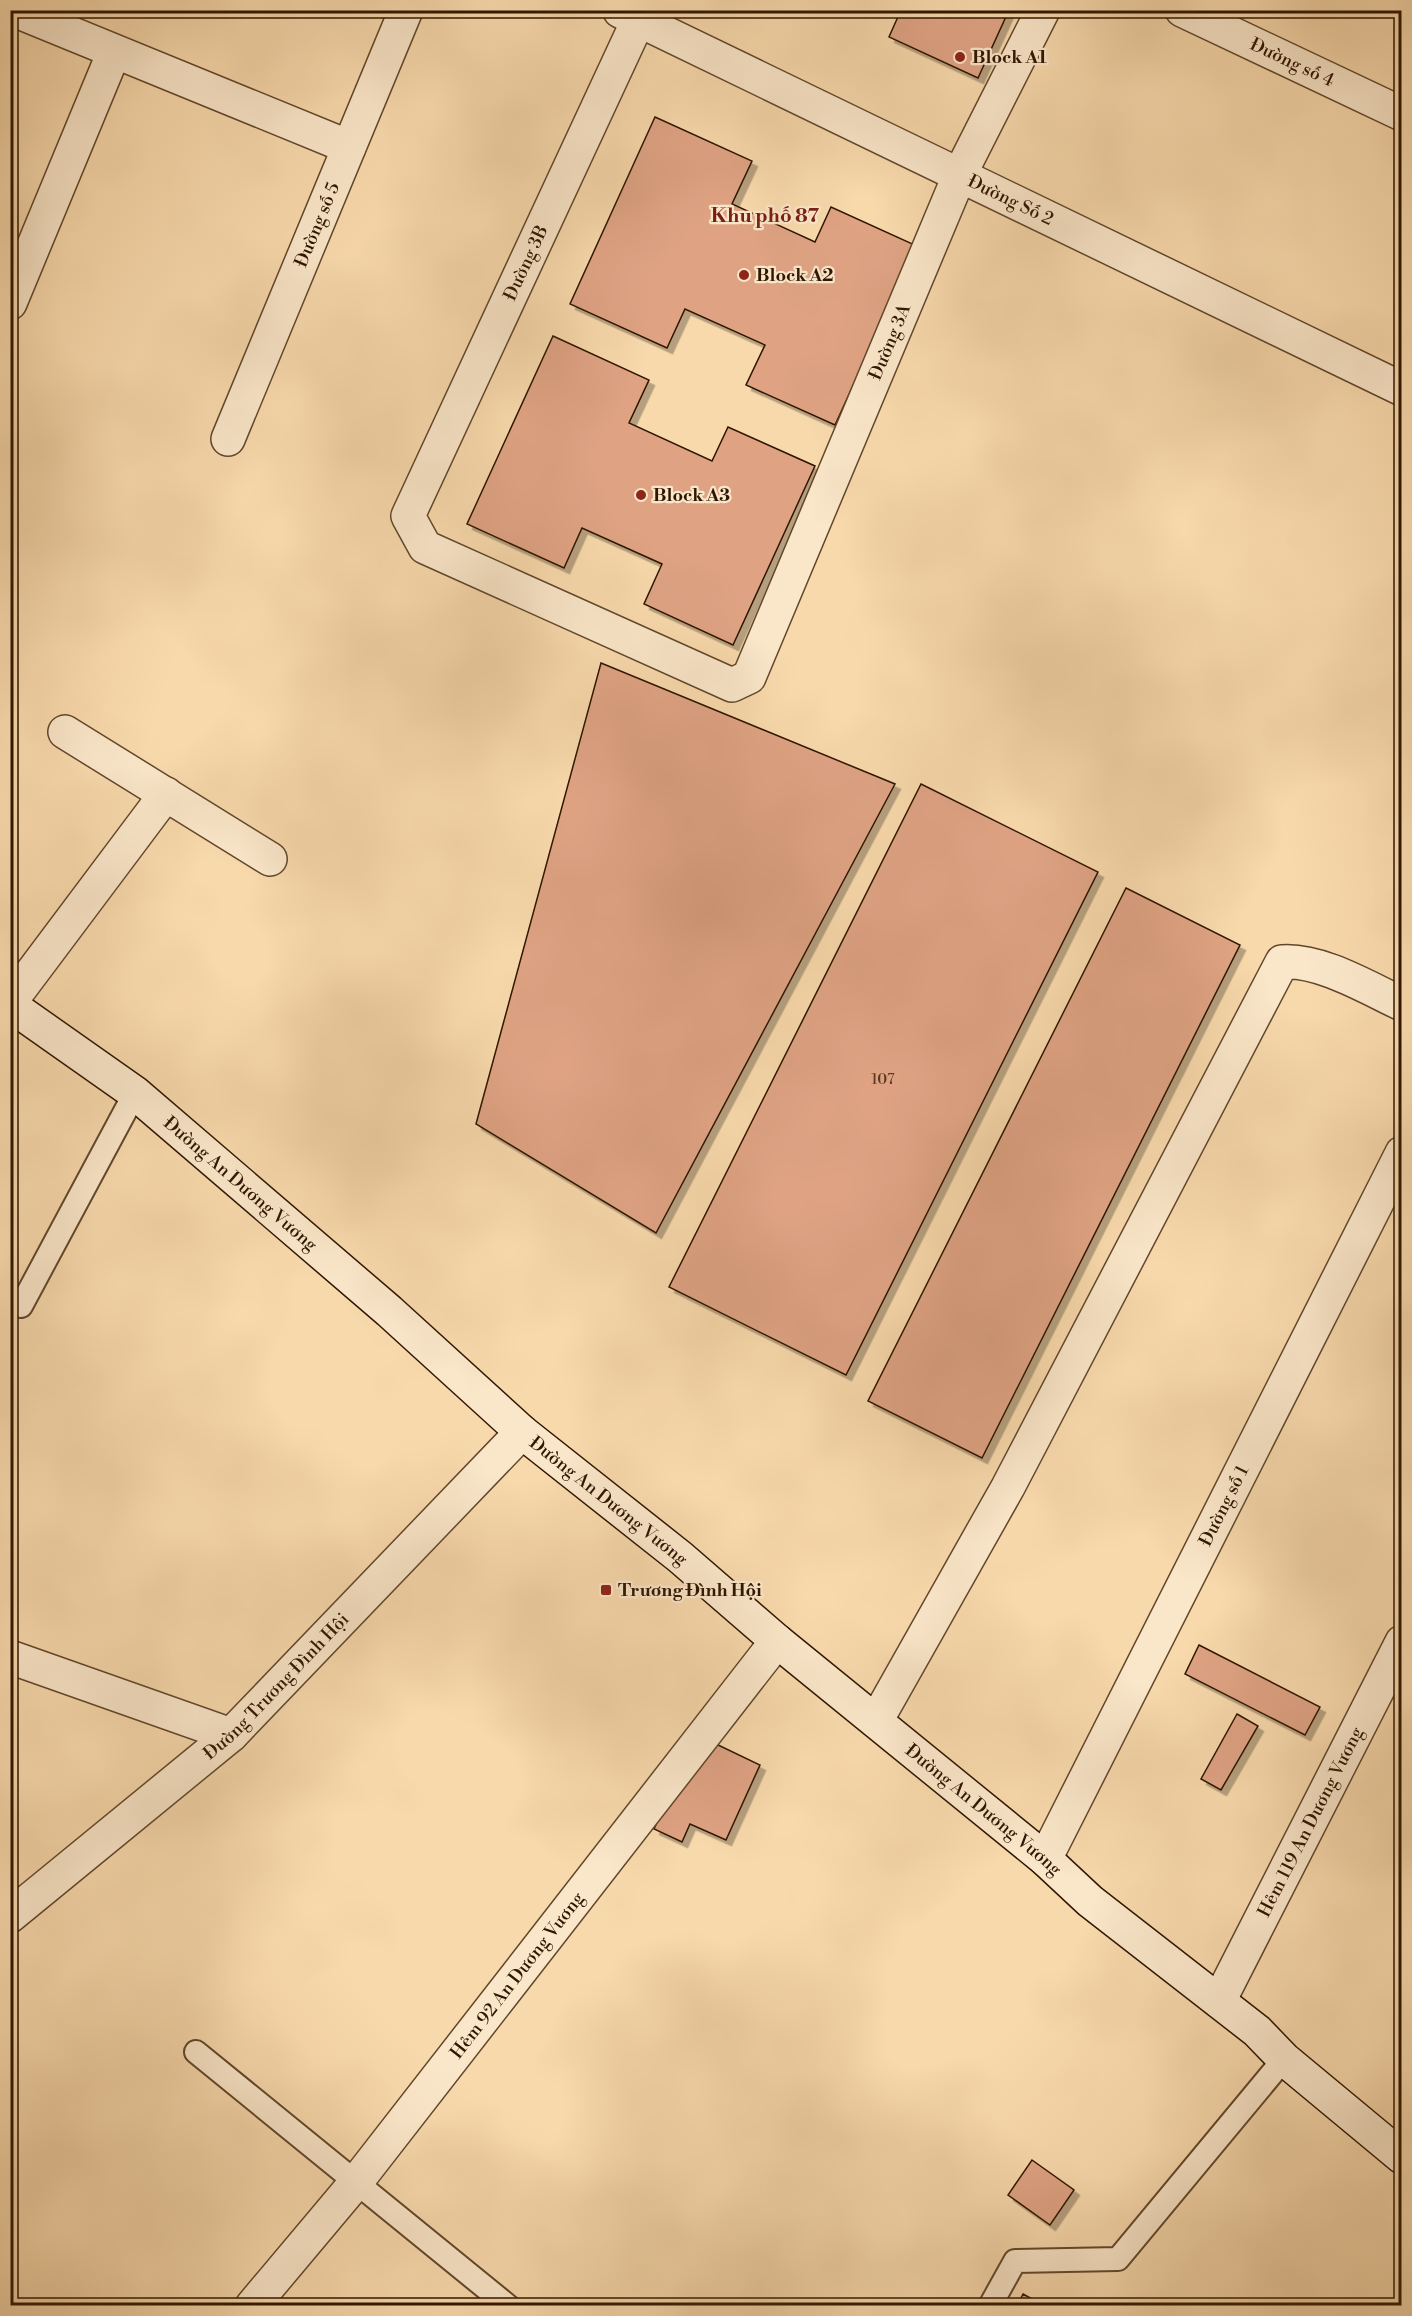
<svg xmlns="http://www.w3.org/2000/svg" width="1412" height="2316" font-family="'Libre Bodoni',serif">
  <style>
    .building { fill: #dfa384; stroke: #2f1600; stroke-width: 1.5; filter: url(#shadow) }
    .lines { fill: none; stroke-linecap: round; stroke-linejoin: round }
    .service-casing { stroke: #61472b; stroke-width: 26 }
    .minor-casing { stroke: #61472b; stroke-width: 36 }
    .tertiary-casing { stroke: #61472b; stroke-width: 36 }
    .secondary-casing { stroke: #2f1600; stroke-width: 36 }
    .service { stroke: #fae6c9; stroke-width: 22 }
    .minor { stroke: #fae6c9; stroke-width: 33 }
    .tertiary { stroke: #fae6c9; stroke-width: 33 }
    .secondary { stroke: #fae6c9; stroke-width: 33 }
    .poi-dot { fill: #8f2418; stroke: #fae6c9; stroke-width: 2 }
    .labels { text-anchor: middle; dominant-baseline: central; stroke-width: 4.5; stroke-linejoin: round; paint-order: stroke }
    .number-label { font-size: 15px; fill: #5b3921 }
    .poi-label { font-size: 18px; font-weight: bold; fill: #2f1600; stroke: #fae6c9; text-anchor: start }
    .street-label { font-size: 18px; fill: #2f1600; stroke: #fae6c9 }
    .neighbourhood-label { font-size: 20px; font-weight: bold; fill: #7a1f14; stroke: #fae6c9 }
  </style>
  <defs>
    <filter id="shadow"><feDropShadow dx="5.5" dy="5.5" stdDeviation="0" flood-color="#0004"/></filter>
  </defs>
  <rect width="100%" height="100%" fill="#f8d9ac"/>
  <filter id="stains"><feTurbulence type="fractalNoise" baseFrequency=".00333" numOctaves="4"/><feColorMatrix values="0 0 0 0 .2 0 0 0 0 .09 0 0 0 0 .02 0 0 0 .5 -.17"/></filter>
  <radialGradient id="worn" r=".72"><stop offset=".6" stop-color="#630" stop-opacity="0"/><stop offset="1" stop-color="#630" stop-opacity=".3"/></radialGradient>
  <path class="building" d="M901 10H1009L978 78 889 37Z
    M655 117 752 161 732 204 815 242 831 207 917 246 835 425 746 385 765 345 685 309 667 348 570 304Z
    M553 336 649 380 629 423 712 461 728 427 815 466 733 645 644 604 662 564 582 528 564 568 467 524Z
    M601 663 895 784 656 1233 476 1124Z
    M921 784 1098 872 846 1375 669 1287Z
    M1126 888 1240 945 982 1458 868 1401Z
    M1199 1645 1320 1707 1305 1735 1185 1674Z
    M1237 1714 1258 1726 1221 1790 1201 1779Z
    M716 1744 760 1765 726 1840 690 1824 682 1842 654 1829 686 1759Z
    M1032 2160 1074 2190 1050 2225 1008 2195Z
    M1023 2294 1045 2306H1017Z"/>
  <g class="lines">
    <defs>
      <path id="service" d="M10 1300 21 1306 135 1093
        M196 2052 508 2306
        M990 2306 1015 2261 1118 2259 1284 2059"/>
      <g id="minor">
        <path d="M14 10 349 147"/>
        <path id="s1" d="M643 10 408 516 425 547 732 685 749 677 960 174 1043 10"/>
        <path id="s2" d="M1182 10 1402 114"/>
        <path id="s3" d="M620 11 1402 389"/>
        <path d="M10 303 114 52"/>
        <path id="s4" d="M228 439 406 10"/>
        <path d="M65 732 270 859"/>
        <path d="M10 1002 166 794"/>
        <path d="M10 1657 231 1735"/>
        <path d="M876 1721 1008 1487 1282 962C1320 959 1368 988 1402 1004"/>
        <path id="s5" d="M1045 1859 1402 1153"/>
        <path id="s6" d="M1219 2001 1402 1642"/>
        <path id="s7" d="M252 2306 357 2181 777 1641"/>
      </g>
      <g id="tertiary">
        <path id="s8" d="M10 1916 231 1735 522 1432"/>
      </g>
      <g id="secondary">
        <path id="s9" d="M10 1005 135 1093 389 1311 522 1432 680 1557 777 1641 1045 1859 1090 1901 1257 2031 1284 2059 1402 2157"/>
      </g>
    </defs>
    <use href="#service" class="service-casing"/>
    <use href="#minor" class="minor-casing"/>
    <use href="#tertiary" class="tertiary-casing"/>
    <use href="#secondary" class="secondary-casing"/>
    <use href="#service" class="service"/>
    <use href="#minor" class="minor"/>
    <use href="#tertiary" class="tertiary"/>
    <use href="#secondary" class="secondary"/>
  </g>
  <g class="poi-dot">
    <circle cx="960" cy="57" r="6"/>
    <circle cx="744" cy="275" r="6"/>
    <circle cx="641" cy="495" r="6"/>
    <rect x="600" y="1584" width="12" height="12" rx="3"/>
  </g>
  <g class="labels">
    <g class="number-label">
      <text x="883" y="1079">107</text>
    </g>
    <g class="poi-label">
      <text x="972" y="57">Block A1</text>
      <text x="756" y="275">Block A2</text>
      <text x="653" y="495">Block A3</text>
      <text x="618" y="1590">Trương Đình Hội</text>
    </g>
    <g class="street-label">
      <text stroke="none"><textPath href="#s2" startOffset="122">Đường số 4</textPath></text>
      <text stroke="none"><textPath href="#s3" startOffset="434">Đường Số 2</textPath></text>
      <text stroke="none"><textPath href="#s4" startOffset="232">Đường số 5</textPath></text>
      <text transform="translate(526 263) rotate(-65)">Đường 3B</text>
      <text stroke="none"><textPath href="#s1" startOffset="1312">Đường 3A</textPath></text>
      <text stroke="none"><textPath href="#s9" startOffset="292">Đường An Dương Vương</textPath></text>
      <text stroke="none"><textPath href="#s9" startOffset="778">Đường An Dương Vương</textPath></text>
      <text stroke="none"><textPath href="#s5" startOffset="396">Đường số 1</textPath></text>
      <text stroke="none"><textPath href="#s8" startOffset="352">Đường Trương Đình Hội</textPath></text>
      <text stroke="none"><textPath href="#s9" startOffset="1264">Đường An Dương Vương</textPath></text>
      <text stroke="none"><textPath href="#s6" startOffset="201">Hẻm 119 An Dương Vương</textPath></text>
      <text stroke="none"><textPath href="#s7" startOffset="424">Hẻm 92 An Dương Vương</textPath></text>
    </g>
    <g class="neighbourhood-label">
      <text x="765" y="216">Khu phố 87</text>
    </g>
  </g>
  <rect width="1412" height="2316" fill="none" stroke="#f8d9ac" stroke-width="36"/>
  <rect x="12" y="12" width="1388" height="2292" fill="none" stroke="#2f1600" stroke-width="3"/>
  <rect x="18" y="18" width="1376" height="2280" fill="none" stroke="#2f1600" stroke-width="1.5"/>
  <rect width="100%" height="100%" filter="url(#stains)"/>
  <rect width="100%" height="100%" fill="url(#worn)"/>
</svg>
